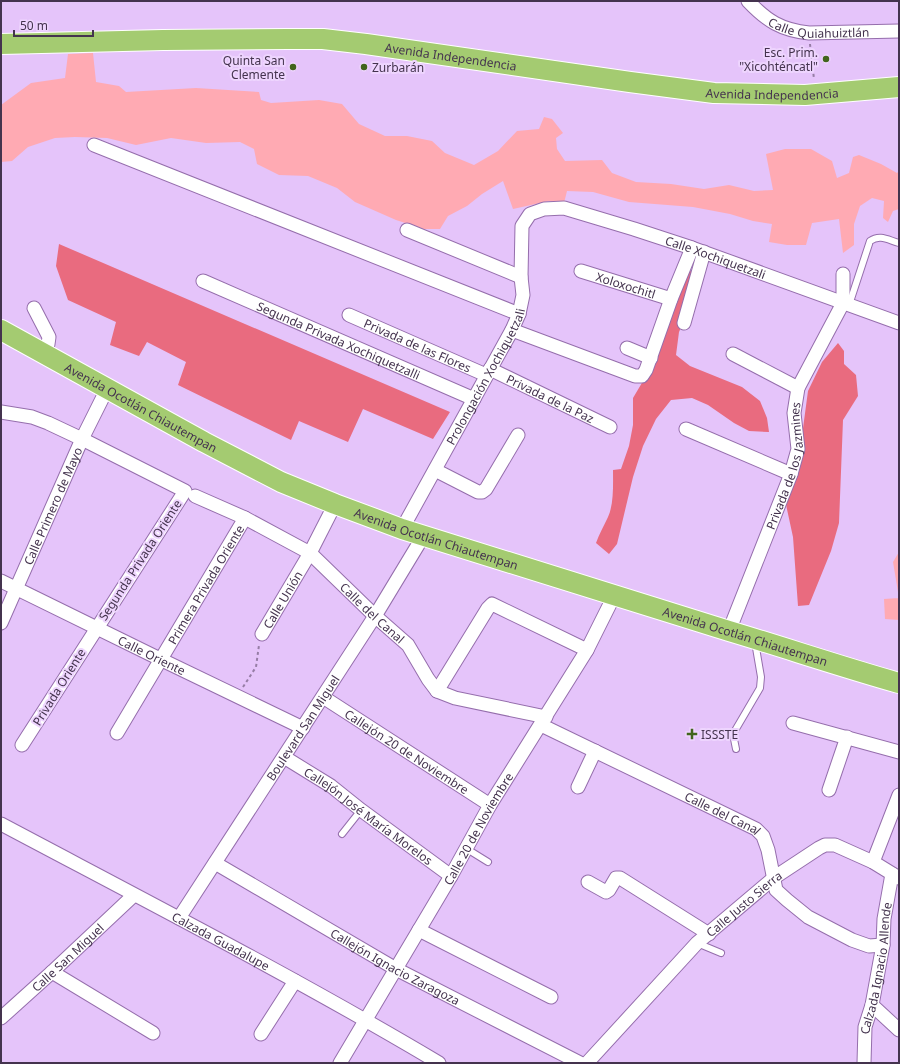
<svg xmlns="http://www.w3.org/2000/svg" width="900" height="1064" font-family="'Noto Sans',sans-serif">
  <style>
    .green { fill: #ffaab3 }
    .forest { fill: #e96b7f }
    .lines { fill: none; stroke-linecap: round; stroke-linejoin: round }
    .lane-casing { stroke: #956eac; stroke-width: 8 }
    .street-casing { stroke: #956eac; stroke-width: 15 }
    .primary-casing { stroke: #fff; stroke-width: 22 }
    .path { stroke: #967da5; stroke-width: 2; stroke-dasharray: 3 3; stroke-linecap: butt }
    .lane { stroke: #fff; stroke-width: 6 }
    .street { stroke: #fff; stroke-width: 13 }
    .primary { stroke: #a4cb71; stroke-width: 20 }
    .poi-dot { fill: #41641c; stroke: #eed5fe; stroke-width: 1.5 }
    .labels { text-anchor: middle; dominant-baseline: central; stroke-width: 4; stroke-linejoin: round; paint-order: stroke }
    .street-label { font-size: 12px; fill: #44334e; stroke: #eed5fe }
    .poi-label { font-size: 12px; fill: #44334e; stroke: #eed5fe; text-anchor: end }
  </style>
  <rect width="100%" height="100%" fill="#e5c4fa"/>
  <path class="green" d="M93 53 96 82 119 86 126 92 196 88 259 92 261 100 271 103 319 100 342 104 359 124 385 136H407L432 141 445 153 474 165 498 151 517 131 539 129 544 117 552 119 563 133 556 138 557 149 565 161 602 160 612 173 636 182 671 184 704 189 729 185 754 191 773 190 766 154 785 149H811L832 161 837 178 849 173 853 157 859 155 881 164 897 173 899 171V209L893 211 888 222 883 218 884 201 872 198 860 206 854 224V245L843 253 839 219 812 223 806 245H787L769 242 772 224 753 221 730 214 693 207 629 202 593 192 567 191 564 203 549 201 513 209 503 181 482 194 467 206 448 216 440 229H424L396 220 355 202 337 188 308 176 279 175 257 164 254 149 240 142 206 143 171 138 136 145 107 138 75 137 55 138 28 147 12 161 1 162V105L31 83 65 78 68 54Z
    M899 552V620L885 619 884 599 899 598 893 562Z"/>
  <path class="forest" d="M59 244 450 412 433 439 363 409 348 442 299 421 291 440 178 385 186 362 147 342 139 356 110 345 116 322 68 300 56 266Z
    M689 270 696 275 697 292 679 332 676 355 690 366 742 387 760 401 767 418 769 432 749 431 734 423 708 405 692 398 671 400 656 419 643 446 633 477 617 544 609 554 596 543C599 534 604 526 608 517 614 504 613 484 613 470L621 469 629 446 633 425V398L649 371Z
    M838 343 844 351V364L856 375 858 396 843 420 839 523 831 551 809 605 798 606 793 537 785 500 799 458 808 391 822 362Z"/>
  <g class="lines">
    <defs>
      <path id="lane" d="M849 305 870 241C880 234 888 240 899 243
        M736 749 733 734 760 688 761 677 755 642
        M342 834 361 810
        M467 849 488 862
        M697 943 721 953"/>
      <g id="street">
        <path id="s1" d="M748 1C767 21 781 30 809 33L899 31"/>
        <path d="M94 145 519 314"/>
        <path d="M407 230 521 277"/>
        <path id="s2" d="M581 271 671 299"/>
        <path id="s3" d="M203 281 474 399"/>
        <path d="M34 308 49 337 48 344 44 354"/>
        <path id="s4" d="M349 315 486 375"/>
        <path d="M684 323 704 252"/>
        <path d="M512 330 635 376H642L646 370 671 299 692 248"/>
        <path d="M627 348 651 358"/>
        <path d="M733 354 798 388"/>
        <path id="s5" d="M490 369 610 427"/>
        <path d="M1 412 32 417 48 423 82 439 185 491 22 745"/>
        <path d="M686 429 791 474"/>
        <path d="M435 470 478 492H482L486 489 518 435"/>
        <path id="s6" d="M195 496 245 518 310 553 375 616 408 645 428 679 437 691 455 698 546 717"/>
        <path id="s7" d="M402 529 512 330 519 314 523 295 521 277 522 226 530 214 544 209 564 208 634 229 692 248 899 323"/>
        <path id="s8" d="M1 581 162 660 303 728"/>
        <path id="s9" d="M1 623 82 439 107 389"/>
        <path id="s10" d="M729 631 791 474 798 449 794 413 798 388 843 303V274"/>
        <path id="s11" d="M262 634 310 553 335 504"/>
        <path d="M437 691 488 608 492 604 587 650"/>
        <path id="s12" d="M323 697 490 805"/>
        <path d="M793 723 899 752"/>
        <path id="s13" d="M541 725 756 829 763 836 768 850 776 890 787 900 808 917 852 940 869 946 883 945"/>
        <path id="s14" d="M117 733 245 518"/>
        <path id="s15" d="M284 757 331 786 361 810 451 876"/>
        <path d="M578 787 595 751"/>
        <path d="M829 790 847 737"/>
        <path id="s16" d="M1 824C148 902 296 978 439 1063"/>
        <path d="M873 862 899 795"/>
        <path id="s17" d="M215 863 396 969 580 1063"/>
        <path d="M588 882 606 892 609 890 616 878H620L709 934"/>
        <path id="s18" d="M179 918 375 616 424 535"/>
        <path d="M419 930 551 997"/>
        <path d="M52 972 153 1033"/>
        <path d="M872 1005 899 1030"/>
        <path id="s19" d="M1 1018 52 972 134 895"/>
        <path d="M261 1034 295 981"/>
        <path id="s20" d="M340 1063 451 876 490 805 587 650 615 594"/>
        <path id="s21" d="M587 1063 697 943 775 877 819 848 825 845H835L873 862 899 878"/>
        <path id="s22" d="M864 1063 865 1027 872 1005 883 945 884 919 892 874"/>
      </g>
      <g id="primary">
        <path id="s23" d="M1 44 163 40 288 39H323L366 44 630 82 714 93 805 95 899 87"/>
        <path id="s24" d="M1 330 204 442 281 482 335 504 402 529 729 631C786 648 842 667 899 683"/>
      </g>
    </defs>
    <use href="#lane" class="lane-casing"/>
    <use href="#street" class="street-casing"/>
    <use href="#primary" class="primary-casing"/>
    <path class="path" d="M810 44 814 79
      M243 687 256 667 259 645"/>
    <use href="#lane" class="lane"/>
    <use href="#street" class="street"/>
    <use href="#primary" class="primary"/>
  </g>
  <g class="poi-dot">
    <circle cx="826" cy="59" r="4"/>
    <circle cx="293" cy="67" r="4"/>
    <circle cx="364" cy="67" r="4"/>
    <path d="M690 728h4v4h4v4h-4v4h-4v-4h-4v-4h4z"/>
  </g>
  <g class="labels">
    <g class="street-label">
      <text stroke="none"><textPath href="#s1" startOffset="80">Calle Quiahuiztlán</textPath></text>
      <text stroke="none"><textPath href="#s23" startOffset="451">Avenida Independencia</textPath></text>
      <text stroke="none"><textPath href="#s23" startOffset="775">Avenida Independencia</textPath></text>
      <text stroke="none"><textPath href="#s7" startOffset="542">Calle Xochiquetzali</textPath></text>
      <text stroke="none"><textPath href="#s2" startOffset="47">Xoloxochitl</textPath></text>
      <text stroke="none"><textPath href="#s3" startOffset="148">Segunda Privada Xochiquetzalli</textPath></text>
      <text stroke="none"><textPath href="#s4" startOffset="75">Privada de las Flores</textPath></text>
      <text stroke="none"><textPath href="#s7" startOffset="174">Prolongación Xochiquetzali</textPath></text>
      <text stroke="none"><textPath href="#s5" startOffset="67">Privada de la Paz</textPath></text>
      <text stroke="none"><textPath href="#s24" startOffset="160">Avenida Ocotlán Chiautempan</textPath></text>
      <text stroke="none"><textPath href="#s10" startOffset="176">Privada de los Jazmines</textPath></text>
      <text stroke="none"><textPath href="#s9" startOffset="128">Calle Primero de Mayo</textPath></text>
      <text stroke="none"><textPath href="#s24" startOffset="484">Avenida Ocotlán Chiautempan</textPath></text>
      <text transform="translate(140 560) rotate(-57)">Segunda Privada Oriente</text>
      <text stroke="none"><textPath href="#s14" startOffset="173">Primera Privada Oriente</textPath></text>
      <text stroke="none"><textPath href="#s11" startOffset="40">Calle Unión</textPath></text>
      <text stroke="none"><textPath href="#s6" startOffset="215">Calle del Canal</textPath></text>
      <text stroke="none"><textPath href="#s24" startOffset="808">Avenida Ocotlán Chiautempan</textPath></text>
      <text stroke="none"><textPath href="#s8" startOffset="168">Calle Oriente</textPath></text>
      <text transform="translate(59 687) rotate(-58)">Privada Oriente</text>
      <text stroke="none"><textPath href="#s18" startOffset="227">Boulevard San Miguel</textPath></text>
      <text stroke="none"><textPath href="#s12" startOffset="100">Callejón 20 de Noviembre</textPath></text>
      <text stroke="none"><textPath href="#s13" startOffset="202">Calle del Canal</textPath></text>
      <text stroke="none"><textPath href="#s15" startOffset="103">Callejón José María Morelos</textPath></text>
      <text stroke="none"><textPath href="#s20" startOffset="272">Calle 20 de Noviembre</textPath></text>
      <text stroke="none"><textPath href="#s21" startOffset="224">Calle Justo Sierra</textPath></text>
      <text stroke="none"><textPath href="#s16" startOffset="249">Calzada Guadalupe</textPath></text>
      <text stroke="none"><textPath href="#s19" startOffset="90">Calle San Miguel</textPath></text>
      <text stroke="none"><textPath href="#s17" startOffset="208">Callejón Ignacio Zaragoza</textPath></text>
      <text stroke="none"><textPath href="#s22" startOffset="96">Calzada Ignacio Allende</textPath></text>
    </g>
    <g class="poi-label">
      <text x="818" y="52">Esc. Prim.<tspan x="818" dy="14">"Xicohténcatl"</tspan></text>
      <text x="285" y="60">Quinta San<tspan x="285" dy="14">Clemente</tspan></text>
      <text x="372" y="67" text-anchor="start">Zurbarán</text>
      <text x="701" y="734" text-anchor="start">ISSSTE</text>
    </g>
  </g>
  <rect width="900" height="1064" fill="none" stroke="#44334e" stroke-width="4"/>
  <path d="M14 30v6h79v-6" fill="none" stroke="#44334e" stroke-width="2"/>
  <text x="20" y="30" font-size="12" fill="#44334e" stroke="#eed5fe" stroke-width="3" paint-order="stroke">50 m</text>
</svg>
